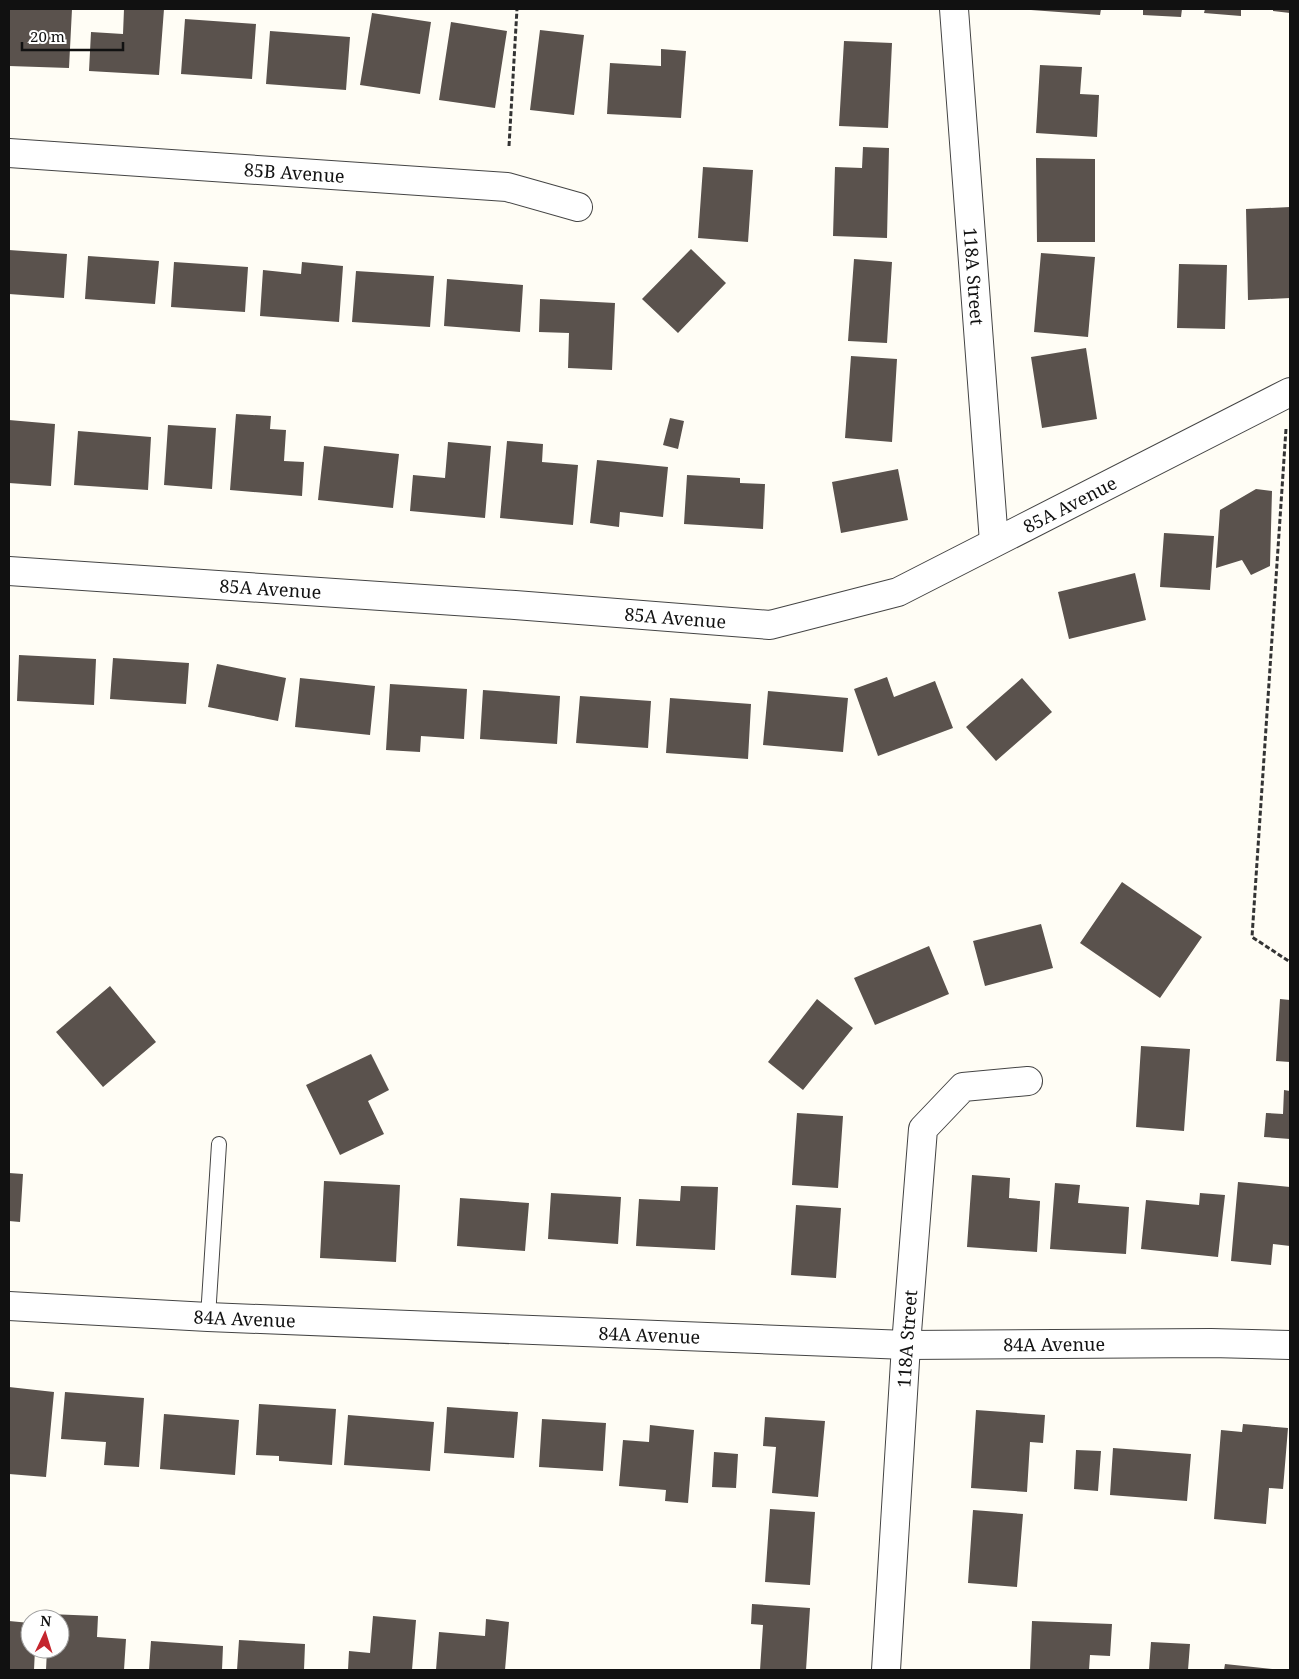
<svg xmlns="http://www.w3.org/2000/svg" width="1299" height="1679" font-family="'Noto Serif',serif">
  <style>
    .building { fill: #5a524d }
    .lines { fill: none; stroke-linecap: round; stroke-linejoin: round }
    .service-casing { stroke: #444; stroke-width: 16 }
    .minor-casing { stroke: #444; stroke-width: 30 }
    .path { stroke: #333; stroke-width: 3; stroke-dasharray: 5 2.5; stroke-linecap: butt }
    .service { stroke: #fff; stroke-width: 14 }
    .minor { stroke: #fff; stroke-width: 28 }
    .labels { text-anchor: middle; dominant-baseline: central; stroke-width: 5; stroke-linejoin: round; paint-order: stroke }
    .street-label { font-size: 18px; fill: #111; stroke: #fff }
  </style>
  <rect width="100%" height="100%" fill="#fffdf5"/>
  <path class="building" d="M9 9H72L69 68 9 66Z
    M124 9H164L159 75 89 71 91 32 123 34Z
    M1031 9H1101L1100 15 1031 10Z
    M1143 9H1182L1181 17 1143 15Z
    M1205 9H1241V16L1204 13Z
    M1273 9H1290V13L1273 11Z
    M372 13 431 22 420 94 360 85Z
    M185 19 256 24 252 79 181 74Z
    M451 22 507 31 495 108 439 100Z
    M540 30 584 35 574 115 530 110Z
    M270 31 350 37 346 90 266 84Z
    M844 41 892 43 888 128 839 126Z
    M661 49 686 51 681 118 607 114 610 63 661 66Z
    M1040 65 1082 67 1080 94 1099 95 1097 137 1036 133Z
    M863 147 889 148 887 238 833 236 835 167 862 168Z
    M1036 158 1095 159V242H1037Z
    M703 167 753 170 748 242 698 238Z
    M1290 207V298L1248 300 1246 209Z
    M691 249 726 283 678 333 642 299Z
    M9 250 67 254 64 298 9 294Z
    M1041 253 1095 257 1088 337 1034 332Z
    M88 256 159 261 155 304 85 299Z
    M854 259 892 262 887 343 848 341Z
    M174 262 248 267 245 312 171 307Z
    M302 262 343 266 339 322 260 316 263 270 301 274Z
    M1179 264 1227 265 1225 329 1177 328Z
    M356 271 434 276 430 327 352 322Z
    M447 279 523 285 520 332 444 326Z
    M540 299 615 303 612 370 568 368 569 333 539 332Z
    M1086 348 1097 419 1042 428 1031 357Z
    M851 356 897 359 892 442 845 438Z
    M236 414 271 416 270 429 286 430 284 461 304 462 302 496 230 490Z
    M670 418 684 421 678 449 663 445Z
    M9 420 55 424 51 486 9 483Z
    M168 425 216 428 212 489 164 485Z
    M78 431 151 437 148 490 74 485Z
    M507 441 543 444 542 462 578 465 573 525 500 518Z
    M448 442 491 446 485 518 410 511 413 475 445 478Z
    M324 446 399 454 393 508 318 500Z
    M597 460 668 467 663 517 620 512 619 527 590 523Z
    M898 469 908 520 841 533 832 482Z
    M687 475 740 478V483L765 484 763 529 684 524Z
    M1256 489 1272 491 1270 566 1251 575 1242 560 1216 568 1220 510Z
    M1164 533 1214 536 1210 590 1160 587Z
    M1135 573 1146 620 1069 639 1058 592Z
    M19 655 96 659 94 705 17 701Z
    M113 658 189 663 186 704 110 699Z
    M217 664 286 678 278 721 208 707Z
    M887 677 894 697 935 681 953 728 878 756 854 689Z
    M300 678 375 686 370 735 295 727Z
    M1022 678 1052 712 996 761 966 727Z
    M390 684 467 689 464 739 421 736 420 752 386 750Z
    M483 690 560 696 557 744 480 739Z
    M768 691 848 698 843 752 763 745Z
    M580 696 651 701 648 748 576 743Z
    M670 698 751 704 748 759 666 753Z
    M1122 882 1202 937 1160 998 1080 943Z
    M1041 924 1053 968 985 986 973 941Z
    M929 946 949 994 875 1025 854 978Z
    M110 986 156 1042 103 1087 56 1032Z
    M817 999 853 1028 803 1090 768 1062Z
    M1280 999 1290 1000V1062L1276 1061Z
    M1141 1046 1190 1049 1184 1131 1136 1127Z
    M371 1054 389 1090 368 1101 384 1134 340 1155 306 1085Z
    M1284 1090 1290 1091V1139L1264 1137 1266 1113 1283 1114Z
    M797 1113 843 1116 838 1188 792 1185Z
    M9 1173 23 1174 20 1222 9 1221Z
    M972 1175 1010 1178 1009 1198 1040 1201 1037 1252 967 1247Z
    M324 1181 400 1185 396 1262 320 1258Z
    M1238 1182 1290 1187V1246L1273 1244 1271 1265 1231 1261Z
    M1055 1183 1080 1185 1078 1203 1129 1207 1126 1254 1050 1249Z
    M681 1186 718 1187 715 1250 636 1246 639 1199 680 1201Z
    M551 1193 621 1197 618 1244 548 1239Z
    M1200 1193 1225 1195 1218 1257 1141 1249 1146 1200 1199 1205Z
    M460 1198 529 1203 525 1251 457 1246Z
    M796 1205 841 1208 836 1278 791 1275Z
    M9 1387 54 1392 46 1477 9 1474Z
    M65 1392 144 1398 139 1467 104 1465 106 1442 61 1439Z
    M259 1404 336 1409 332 1465 279 1461V1456L256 1455Z
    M447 1407 518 1412 514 1458 444 1453Z
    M976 1410 1045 1415 1043 1443 1030 1442 1027 1492 971 1488Z
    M164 1414 239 1420 235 1475 160 1469Z
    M348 1415 434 1422 430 1471 344 1465Z
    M765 1417 825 1421 818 1497 772 1493 776 1447 763 1446Z
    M542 1419 606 1423 603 1471 539 1467Z
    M1243 1424 1288 1428 1283 1489 1269 1488 1266 1524 1214 1519 1221 1430 1242 1432Z
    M650 1425 694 1430 688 1503 665 1501 666 1490 619 1486 623 1440 649 1442Z
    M1113 1448 1191 1454 1187 1501 1110 1495Z
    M1076 1450 1101 1451 1098 1491 1074 1489Z
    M714 1452 738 1454 736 1488 712 1487Z
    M770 1509 815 1512 810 1585 765 1582Z
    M973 1510 1023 1514 1017 1587 968 1583Z
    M752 1604 810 1608 806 1670H760L763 1625 751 1624Z
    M49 1614 98 1616 97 1637 126 1639 124 1670H46L47 1649H60V1619H49Z
    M373 1616 416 1620 412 1670H348L349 1651 370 1653Z
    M486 1619 509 1622 505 1670H436L439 1632 485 1636Z
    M9 1621 30 1623V1649H35L34 1670H9Z
    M1032 1621 1112 1624 1110 1656 1090 1655 1089 1670H1030Z
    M239 1640 305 1644 304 1670H237Z
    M151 1641 223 1646 222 1670H149Z
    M1151 1642 1190 1644 1188 1670H1149Z
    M1225 1664 1272 1669V1670H1224Z"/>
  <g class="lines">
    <defs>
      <path id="service" d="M208 1317 219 1144"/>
      <g id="minor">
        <path id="s1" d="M954 9 994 542"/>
        <path id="s2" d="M9 153 507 187 578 207"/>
        <path id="s3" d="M9 571 515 605 770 625 898 592 1290 392"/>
        <path id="s4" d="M9 1306 208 1317 906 1345 1211 1343 1290 1345"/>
        <path id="s5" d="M886 1670 906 1345 923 1129 963 1087 1028 1081"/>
      </g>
    </defs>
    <use href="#service" class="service-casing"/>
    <use href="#minor" class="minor-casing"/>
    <path class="path" d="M509 146 517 9
      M1286 429 1252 937 1290 962"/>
    <use href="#service" class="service"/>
    <use href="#minor" class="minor"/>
  </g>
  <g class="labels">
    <g class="street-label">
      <text stroke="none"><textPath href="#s2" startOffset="286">85B Avenue</textPath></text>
      <text stroke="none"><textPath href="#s1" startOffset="268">118A Street</textPath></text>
      <text stroke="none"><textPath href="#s3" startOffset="1088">85A Avenue</textPath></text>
      <text stroke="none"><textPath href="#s3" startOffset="262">85A Avenue</textPath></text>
      <text stroke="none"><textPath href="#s3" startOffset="668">85A Avenue</textPath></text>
      <text stroke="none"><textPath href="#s4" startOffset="236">84A Avenue</textPath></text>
      <text stroke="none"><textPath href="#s4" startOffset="641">84A Avenue</textPath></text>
      <text stroke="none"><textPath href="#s5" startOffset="332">118A Street</textPath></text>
      <text stroke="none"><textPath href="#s4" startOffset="1046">84A Avenue</textPath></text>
    </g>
  </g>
  <rect width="1299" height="1679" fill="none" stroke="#111111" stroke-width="20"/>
  <g transform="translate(45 1634) rotate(4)"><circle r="24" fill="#ffffff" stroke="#a0a0a0"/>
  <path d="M0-4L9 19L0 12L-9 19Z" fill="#c4262e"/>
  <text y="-8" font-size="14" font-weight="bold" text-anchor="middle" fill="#111111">N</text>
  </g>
  <path d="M22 42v8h101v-8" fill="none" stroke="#111111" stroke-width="2.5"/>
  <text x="30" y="42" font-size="15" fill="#111111" stroke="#ffffff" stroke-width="4" paint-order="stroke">20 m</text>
</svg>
